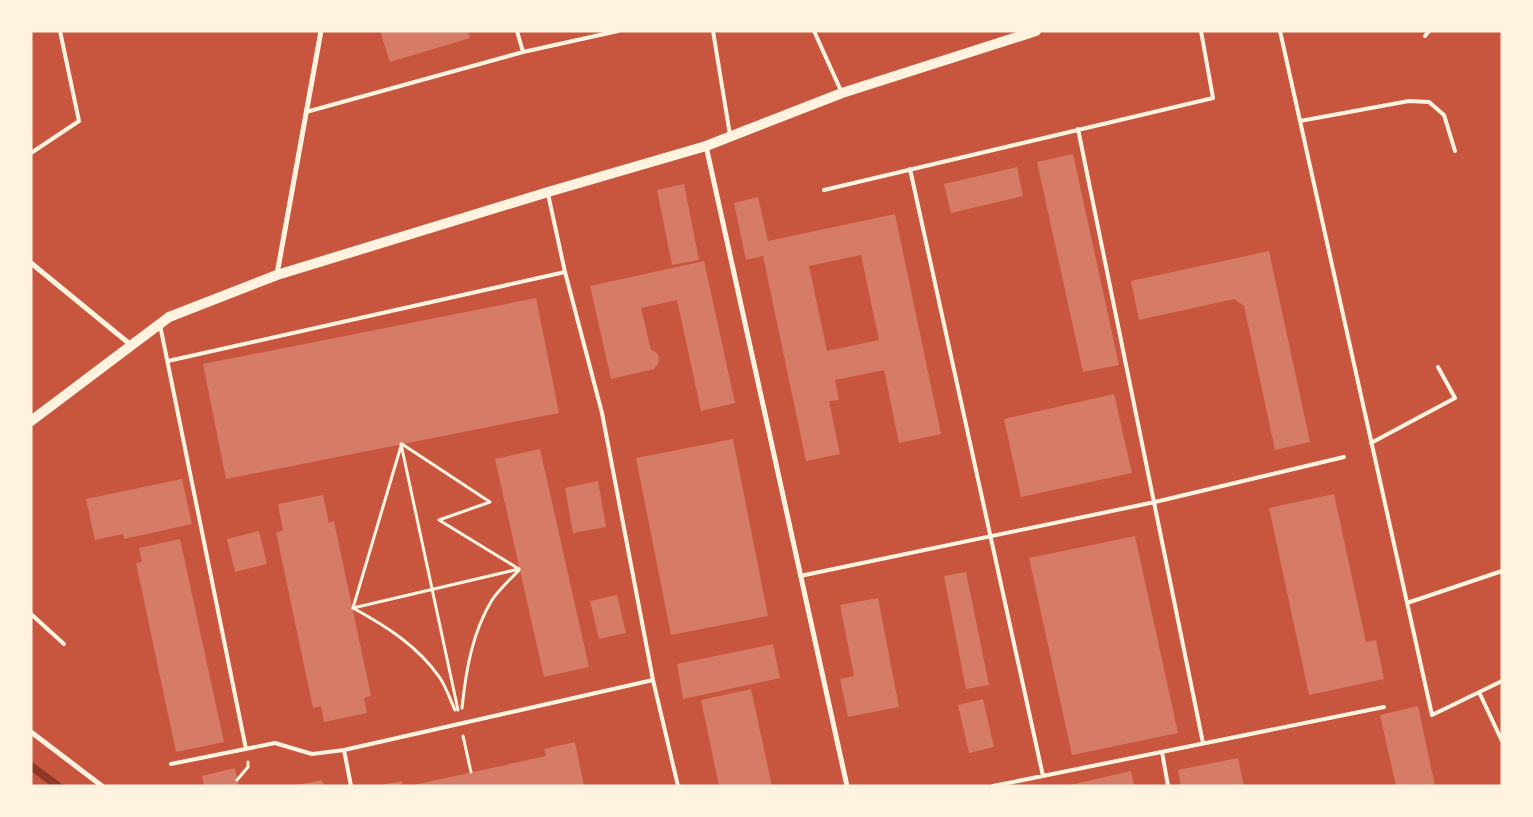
<svg xmlns="http://www.w3.org/2000/svg" width="1533" height="817" font-family="Signika,sans-serif">
  <style>
    .lines { fill: none; stroke-linecap: round; stroke-linejoin: round }
    .stream { stroke: #8f3625; stroke-width: 8 }
    .building { fill: #d67c66; fill-rule: evenodd }
    .path { stroke: #fff3e0; stroke-width: 3 }
    .service { stroke: #fff3e0; stroke-width: 4 }
    .minor { stroke: #fff3e0; stroke-width: 5 }
    .secondary { stroke: #fff3e0; stroke-width: 10 }
  </style>
  <rect width="100%" height="100%" fill="#c8553d"/>
  <g class="lines">
    <path class="stream" d="M31 766 58 786"/>
  </g>
  <path class="building" d="M380 31H468L470 38 390 62Z
    M1073 154 1119 365 1083 372 1037 162Z
    M1017 167 1023 196 951 213 944 184Z
    M684 184 699 260 672 265 657 190Z
    M758 197 768 241 895 214 941 434 899 443 884 370 835 380 839 400 829 401 840 454 806 461 763 256 746 260 734 203ZM861 255 879 340 827 351 809 266Z
    M1269 251 1310 442 1275 450 1244 306 1234 299 1139 320 1131 281Z
    M704 261 735 403 701 411 677 300 641 308 651 350 656 352 659 357 658 364 654 369 611 379 590 286Z
    M536 298 559 413 226 479 203 364Z
    M1114 394 1132 473 1021 497 1004 419Z
    M733 439 768 616 671 635 636 458Z
    M540 449 589 667 544 677 495 459Z
    M182 479 192 524 124 539 123 534 95 540 86 499Z
    M598 481 606 527 573 533 565 488Z
    M1334 494 1366 642 1376 640 1384 679 1309 695 1269 508Z
    M323 495 329 523 334 521 371 696 364 698 367 713 324 722 321 706 313 708 276 532 283 531 278 504Z
    M259 531 267 564 235 572 227 539Z
    M1135 536 1178 733 1072 755 1029 558Z
    M180 539 224 742 176 752 136 563 142 562 139 548Z
    M966 572 989 685 966 689 944 576Z
    M617 595 626 633 599 639 590 601Z
    M878 598 899 707 848 717 840 679 854 676 840 605Z
    M773 644 780 678 683 699 677 664Z
    M751 689 772 786H719L701 700Z
    M983 699 994 747 969 753 958 705Z
    M1418 706 1435 786H1396L1380 715Z
    M575 742 584 786H409L546 756 544 749Z
    M1238 758 1244 786H1181L1178 770Z
    M235 768 239 786H204L202 776Z
    M1131 771 1134 786H1070V785Z
    M322 780 324 786H297V785Z
    M402 781 403 786H381V785Z"/>
  <g class="lines">
    <path class="path" d="M401 444 458 710
      M402 444 490 502 439 520 519 569
      M353 608 401 446
      M353 608 519 569
      M353 608C386 626 418 646 440 678 446 687 450 699 455 710
      M462 708C466 670 472 633 492 600 499 589 510 580 519 570
      M463 736 471 772
      M237 780 248 767V762"/>
    <path class="service" d="M517 31 523 52
      M713 31 730 135
      M814 31 842 93
      M1280 31 1432 715 1502 681
      M1425 36 1429 31
      M306 112 523 52 618 31
      M1300 121 1409 101 1429 102 1444 115 1455 151
      M1078 129 1203 743
      M31 153 79 121 60 31
      M910 169 1043 776
      M824 190 1213 98 1201 31
      M548 194 565 272 602 413 653 680 678 786
      M160 325 246 749
      M168 361 565 272
      M1371 443 1455 398 1438 367
      M800 576 1155 502 1344 457
      M1407 603 1502 571
      M31 614 64 644
      M1479 692 1502 741
      M344 750 351 786
      M1162 752 1168 786
      M171 764 275 743 312 754 344 750 653 680
      M993 786 1384 707"/>
    <path class="minor" d="M706 146 847 786
      M31 263 131 345
      M277 274 321 31
      M31 732 102 786"/>
    <path class="secondary" d="M31 421 169 317 277 275 548 192 706 146 842 93 1036 31"/>
  </g>
  <rect width="1533" height="817" fill="none" stroke="#fff3e0" stroke-width="65"/>
</svg>
